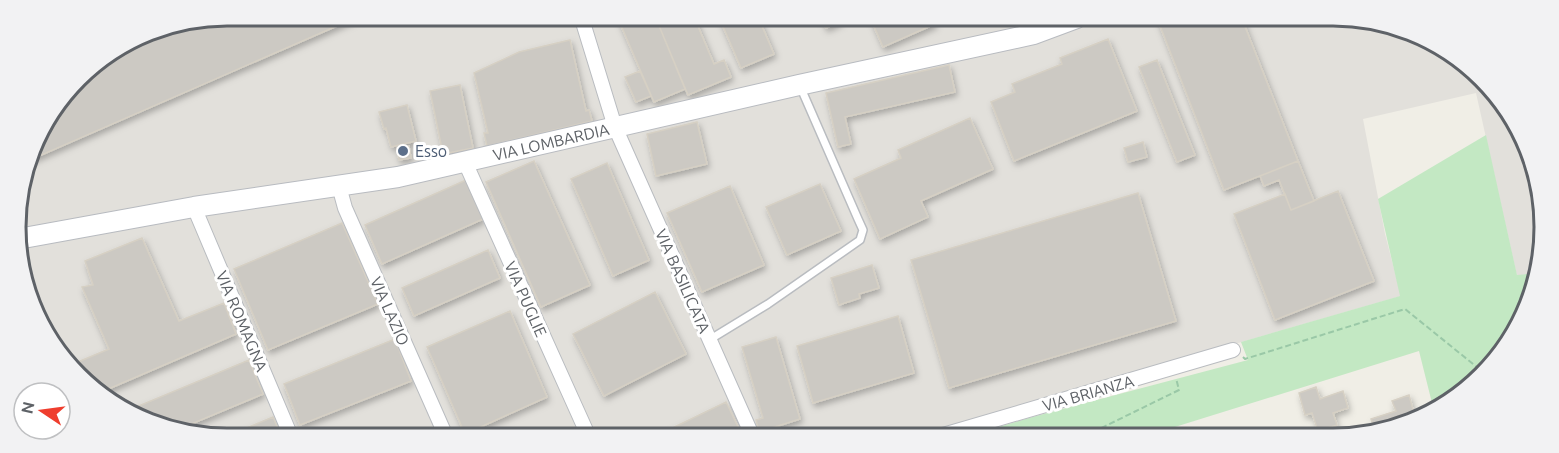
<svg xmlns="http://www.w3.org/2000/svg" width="1559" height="453" font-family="Ubuntu,sans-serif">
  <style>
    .industrial { fill: #e2e0db }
    .green { fill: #c3e8c3 }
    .building { fill: #ccc9c3; stroke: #d6d0c4; stroke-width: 1.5; filter: url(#shadow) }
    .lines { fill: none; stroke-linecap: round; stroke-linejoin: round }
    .lane-casing { stroke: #b9bcc0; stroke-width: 10 }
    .street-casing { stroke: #b9bcc0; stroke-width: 16 }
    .secondary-casing { stroke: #b8bbc0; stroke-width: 22 }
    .path { stroke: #9ac8a7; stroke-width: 2; stroke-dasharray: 6 3; stroke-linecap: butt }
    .lane { stroke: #fff; stroke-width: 7 }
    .street { stroke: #fff; stroke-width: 14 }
    .secondary { stroke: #fff; stroke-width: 20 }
    .service-dot { fill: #5c6f8a; stroke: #fff; stroke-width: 2 }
    .labels { text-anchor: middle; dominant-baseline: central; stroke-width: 6; stroke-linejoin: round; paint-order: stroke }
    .street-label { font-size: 16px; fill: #5e6267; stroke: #fff }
    .service-label { font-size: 16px; fill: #4e5e75; stroke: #fff; text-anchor: start }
    .rim { fill: none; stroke: #5e6267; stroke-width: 3 }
  </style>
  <defs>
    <filter id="shadow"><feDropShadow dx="2" dy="3.5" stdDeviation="3" flood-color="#0004"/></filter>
  </defs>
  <rect width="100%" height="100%" fill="#f0eee6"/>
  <path class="industrial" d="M227 15 1373 19 1450 50 1508 109 1540 185V267L1538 273 1517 276 1476 93 1363 119 1385 234 1401 296 919 435 186 434 109 403 59 355 22 282 15 212 37 133 87 68 146 31Z"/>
  <path class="green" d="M1486 135 1517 275 1538 273 1516 332 1472 385 1434 411 1419 351 1146 436 971 435 1036 416 1248 360 1241 342 1400 296 1378 199Z"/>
  <path class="building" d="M226 15H362L30 160 37 133 87 68 146 31Z
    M617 16H655L685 89 654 102Z
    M655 16 694 17 714 64 724 60 731 77 688 95Z
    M719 17H758L774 54 741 68Z
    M821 17H840L841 21 826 28Z
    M870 17H932L935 24 883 47Z
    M1157 18 1242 19 1298 161 1224 190Z
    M1108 39 1137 111 1014 161 991 102 1015 92 1012 84 1062 64 1060 58Z
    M570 40 586 111 589 110 592 121 487 146 484 133H488L474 73 519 52Z
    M1157 60 1195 155 1177 162 1139 67Z
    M949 65 955 92 845 117 851 144 838 147 826 93Z
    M640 71 651 96 636 102 625 77Z
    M460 85 473 148 443 154 430 91Z
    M407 105 416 141 391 147 386 128 384 129 379 112Z
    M970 118 993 169 921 201 928 217 880 239 854 179 901 158 898 150Z
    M697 122 707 164 656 176 647 134Z
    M1143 142 1147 157 1128 162 1124 148Z
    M409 146 411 158 399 160 397 148Z
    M534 161 590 285 541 307 486 182Z
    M1298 161 1314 201 1291 210 1279 180 1264 186 1260 176Z
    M607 163 649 260 613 276 571 179Z
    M466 180 483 219 382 264 365 225Z
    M820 184 841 231 787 255 766 207Z
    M730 186 764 265 702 292 667 213Z
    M1338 191 1374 281 1275 320 1234 214 1285 194 1291 210Z
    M1138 193 1176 321 949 388 911 260Z
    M342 223 378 304 268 350 234 269Z
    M142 238 179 321 224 303 236 334 99 393 76 372 73 364 109 349 82 287 93 285 85 261Z
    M488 250 500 278 414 316 402 288Z
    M872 265 879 288 859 294 860 298 839 305 831 278Z
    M655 292 686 354 604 396 573 334Z
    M510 311 547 397 465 434 427 347Z
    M898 316 914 373 813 403 797 346Z
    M776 337 800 419 759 432 756 420 763 418 742 347Z
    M395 339 411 381 300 425 284 384Z
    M249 360 263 394 177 430 129 410Z
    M1316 387 1320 399 1343 391 1348 408 1333 413 1337 425 1318 431 1312 413 1305 415 1299 393Z
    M1409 395 1415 417 1409 419V421L1375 432 1371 419 1396 411 1392 401Z
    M726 402 742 435H658Z
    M273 417 280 434H232Z"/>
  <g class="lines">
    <defs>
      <path id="lane" d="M709 340 768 304 860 240 863 230 858 219 800 86"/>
      <path id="street" d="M581 16 615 127 752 435
        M465 162 588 435
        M339 186 345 208 445 434
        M194 207 290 434
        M943 435 1233 350"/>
      <g id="secondary">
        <path id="s1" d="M18 239 194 207 398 177 799 85 1034 34 1077 18"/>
      </g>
    </defs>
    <use href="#lane" class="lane-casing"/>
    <use href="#street" class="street-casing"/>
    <use href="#secondary" class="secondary-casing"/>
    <path class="path" d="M1243 357 1245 359 1405 309 1483 372
      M1495 357 1503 342
      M1085 436 1179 390 1176 378"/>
    <use href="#lane" class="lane"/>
    <use href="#street" class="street"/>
    <use href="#secondary" class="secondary"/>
  </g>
  <circle class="service-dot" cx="403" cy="151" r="6"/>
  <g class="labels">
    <g class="street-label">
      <text stroke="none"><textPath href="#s1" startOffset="542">VIA LOMBARDIA</textPath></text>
      <text transform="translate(683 281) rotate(66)">VIA BASILICATA</text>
      <text transform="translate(526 299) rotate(66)">VIA PUGLIE</text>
      <text transform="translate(390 311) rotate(66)">VIA LAZIO</text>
      <text transform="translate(242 321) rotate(67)">VIA ROMAGNA</text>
      <text transform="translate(1088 393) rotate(-16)">VIA BRIANZA</text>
    </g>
    <g class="service-label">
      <text x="415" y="151">Esso</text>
    </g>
  </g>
  <path d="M0 0H1559V453H0ZM227 26H1333A201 201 0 0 1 1534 227V227A201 201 0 0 1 1333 428H227A201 201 0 0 1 26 227V227A201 201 0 0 1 227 26Z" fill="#f2f2f3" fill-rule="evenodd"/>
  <path class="rim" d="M227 26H1333A201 201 0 0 1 1534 227V227A201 201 0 0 1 1333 428H227A201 201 0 0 1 26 227V227A201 201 0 0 1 227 26Z"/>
  <g transform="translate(42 411) rotate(283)"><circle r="28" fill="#ffffff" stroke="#bfc0c2" stroke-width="1.5"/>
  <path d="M0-4.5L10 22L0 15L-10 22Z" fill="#ef3e2e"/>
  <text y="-9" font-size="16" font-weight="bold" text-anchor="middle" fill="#5e6267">N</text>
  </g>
</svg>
